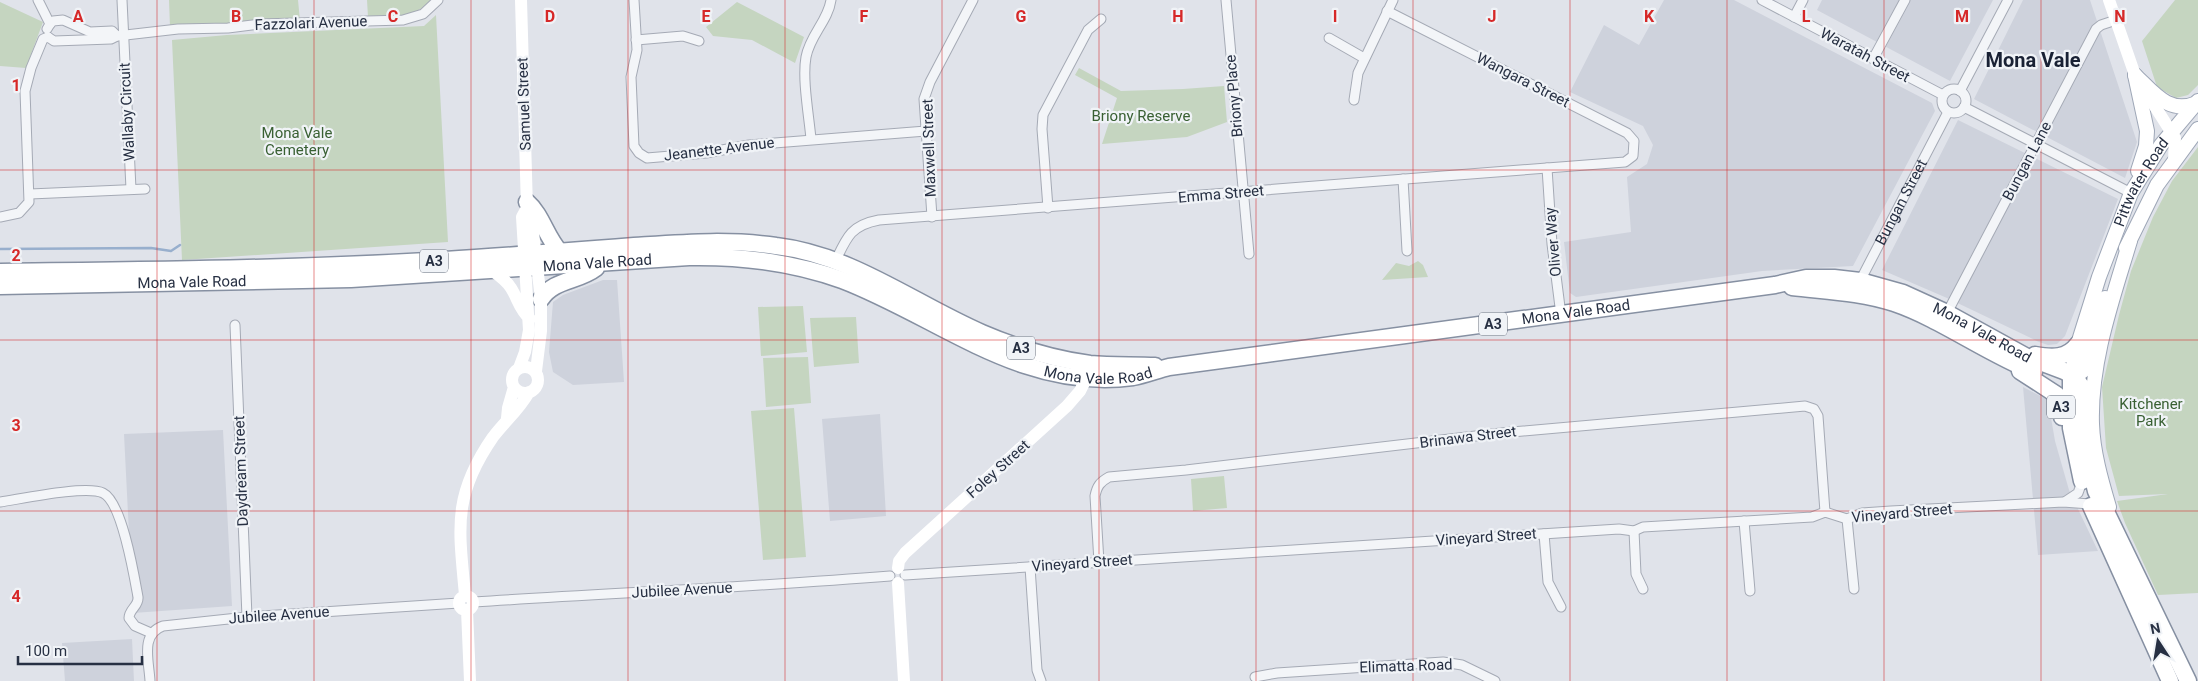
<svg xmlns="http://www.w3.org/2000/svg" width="2198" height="681" font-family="Roboto,sans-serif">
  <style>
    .built { fill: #ced2dc }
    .green { fill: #c5d5c0 }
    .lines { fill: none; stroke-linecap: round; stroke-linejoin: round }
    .stream { stroke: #98afcd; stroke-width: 2.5 }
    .street-casing { stroke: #a5aab5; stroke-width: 11 }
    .primary-casing { stroke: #9ea7b7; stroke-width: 16 }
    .highway-casing { stroke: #8690a2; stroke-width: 19 }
    .street { stroke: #f3f5f8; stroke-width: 9 }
    .secondary { stroke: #fff; stroke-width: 12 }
    .primary { stroke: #fff; stroke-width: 14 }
    .highway { stroke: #fff; stroke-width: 16 }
    .grid { fill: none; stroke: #d62828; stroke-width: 1; stroke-opacity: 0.55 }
    .labels { text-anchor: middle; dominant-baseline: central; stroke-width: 4.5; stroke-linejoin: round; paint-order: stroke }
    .shield { fill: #f0f3f7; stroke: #636a79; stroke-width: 1 }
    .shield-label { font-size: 14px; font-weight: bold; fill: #273043 }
    .street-label { font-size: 15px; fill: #273043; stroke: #f0f3f7 }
    .park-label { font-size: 15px; fill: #396033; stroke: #f0f3f7 }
    .district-label { font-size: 20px; font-weight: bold; fill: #192134; stroke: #f0f3f7 }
    .grid-label { font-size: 16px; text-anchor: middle; font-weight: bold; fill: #d62828; stroke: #f0f3f7; stroke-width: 4.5; stroke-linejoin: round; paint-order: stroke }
  </style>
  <rect width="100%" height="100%" fill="#e0e3ea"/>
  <path class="built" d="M1664 0H1734L1932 103 1935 111 1853 266 1762 271 1576 297 1570 293 1564 242 1631 232 1627 177 1647 164 1653 145 1643 126 1570 92 1604 25 1639 45Z
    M1822 0H1993L1950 81 1817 10Z
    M2023 0H2090L2137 142 2125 178 1974 99Z
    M1958 120 2118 199 2065 336 2057 344 2048 345 2039 342 1947 298 1882 270Z
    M603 280H617L624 382 573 385 553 372 549 352 553 302 563 295Z
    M2023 387 2048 400 2055 441 2069 490 2098 551 2038 555Z
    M880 414 886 516 830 521 822 419Z
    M223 430 232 606 133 613 124 434Z
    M132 639 134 681H65L62 643Z"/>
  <path class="green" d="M169 0H298L300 21 170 27Z
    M367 0H432C413 19 394 16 368 17Z
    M2175 0H2198V85L2188 95 2176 98 2157 87 2142 41Z
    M0 2 43 22 26 68 0 66Z
    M737 2 804 37 795 63 752 40 713 36 706 27Z
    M436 15 448 242 182 260 172 40 227 35 424 26Z
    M1079 68 1121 91 1183 89 1224 86 1227 122 1187 137 1102 144 1117 98 1075 75Z
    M2198 147V593L2158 595 2125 523 2117 501 2168 494 2119 496 2106 448 2102 387 2119 315 2131 271 2153 217 2172 181Z
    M1418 261 1423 265 1428 277 1382 280 1396 263 1409 266Z
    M803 306 807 352 761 356 758 307Z
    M856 317 859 363 814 367 810 318Z
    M808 357 811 403 766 407 763 358Z
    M794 408 806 557 763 560 751 411Z
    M1224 476 1227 508 1193 511 1191 479Z"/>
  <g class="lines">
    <path class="stream" d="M0 249 151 248 171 251 180 245"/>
    <defs>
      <g id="street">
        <path d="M38 0 50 24 47 29"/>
        <path d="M122 0 131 189"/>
        <path d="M634 0 637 50 631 77 634 146 639 153 647 158 706 153 749 145 926 131"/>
        <path d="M1226 0 1249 254"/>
        <path d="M1762 0 1943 95"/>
        <path d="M1794 17 1803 0"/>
        <path d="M50 24 53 21 63 20 90 32 112 31 117 36"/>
        <path d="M48 37 54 41 111 39 117 36 178 29 228 28 260 24 403 20 423 14 438 0"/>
        <path d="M1329 38 1364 58"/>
        <path d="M636 40 683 36 699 41"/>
        <path d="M1873 59 1905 0"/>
        <circle cx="1954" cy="101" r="12"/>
        <path d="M1960 91 2008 0"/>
        <path d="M1354 100 1358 73 1393 0"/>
        <path d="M1964 107 2131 193"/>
        <path d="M811 139C809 116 802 79 806 57 810 35 828 21 831 0"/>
        <path d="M1547 168 1552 244 1561 315"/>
        <path d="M1403 179 1407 251"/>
        <path d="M30 194 145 189"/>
        <path d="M1048 208 1042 129 1043 115 1088 30 1101 19"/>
        <path d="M0 217 19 213 29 202 25 91 31 68 43 39 48 37"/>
        <path d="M932 217 924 99 930 82 973 0"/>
        <path d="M836 260C847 236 852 225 879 220L1547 168 1625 162 1633 156 1634 141 1627 133 1387 11"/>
        <path id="s1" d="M1860 281 1948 112"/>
        <path d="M1947 313 2096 29 2101 25 2116 20"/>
        <path d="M235 325 247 617"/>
        <path d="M2066 501 2078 493 2082 482"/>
        <path d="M0 502C21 499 86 485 103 493 122 502 134 575 138 597 139 606 129 609 129 618L135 626 151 633"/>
        <path d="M1847 519 1854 589"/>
        <path d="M1744 521 1750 591"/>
        <path d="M1634 531 1636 574 1643 589"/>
        <path d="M1544 534 1548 582 1561 607"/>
        <path d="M1099 562 1095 496C1097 486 1100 482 1109 477L1186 470 1501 433 1805 406 1814 409 1818 416 1825 512"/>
        <path d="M1030 567 1037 670 1041 681"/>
        <path d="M905 575 1619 529 1634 531 1643 527 1812 517 1825 512 1847 519 1862 513 1891 511 2063 502 2090 504"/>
        <path d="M474 602C613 593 752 587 890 576"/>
        <path d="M1255 677 1277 673 1443 662 1462 665 1495 681"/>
        <path d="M150 681C149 661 140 634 163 626L247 617 459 603"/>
      </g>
      <g id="primary">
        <path d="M2135 75 2147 131 2146 146 2138 171"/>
        <path d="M2135 75C2154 93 2169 115 2197 103"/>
        <path d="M2126 248 2157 185 2198 129"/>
        <path id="s2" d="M2071 375 2078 344 2099 277 2131 193 2161 145 2198 101"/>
        <path d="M2075 377 2084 370 2096 325 2105 298"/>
        <path d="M2109 507C2101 480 2093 452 2092 424 2090 362 2112 301 2130 241"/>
      </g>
      <g id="highway">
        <path d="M527 202C542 215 546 237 560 252"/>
        <path d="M0 272C148 270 297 269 445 260 508 256 571 251 634 246 681 243 728 239 776 246 852 255 913 303 982 333 1017 348 1053 359 1090 364 1112 366 1134 365 1155 366"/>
        <path id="s3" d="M0 286 351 279 689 257C742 256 792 262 842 280 939 317 1022 392 1133 377 1145 375 1157 370 1169 367L1775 285 1806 278H1834L1860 281 1903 293 1947 313 2027 357 2064 371 2075 377 2081 386 2085 446 2096 491 2188 681"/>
        <path d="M1792 287C1826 291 1861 292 1894 303 1941 319 1986 353 2034 372"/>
        <path d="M541 299C554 279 578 282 596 268"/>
        <path d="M2035 355C2052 358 2067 359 2078 344"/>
        <path d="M2020 371 2057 395 2061 403 2062 417"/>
        <path d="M2071 375V428L2082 481"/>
        <path d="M2091 506 2170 681"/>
      </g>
    </defs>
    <use href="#street" class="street-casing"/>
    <use href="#primary" class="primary-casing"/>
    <use href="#highway" class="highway-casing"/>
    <use href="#street" class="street"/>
    <path class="secondary" d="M521 0 527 208 531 216 541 299V331L536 371
      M2109 0 2135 75 2175 138 2174 160
      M493 271C500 276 507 281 511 288 518 299 519 309 530 319
      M512 380a13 13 0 1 1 26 0a13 13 0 1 1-26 0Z
      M519 368 525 352 529 330 522 217 527 208
      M507 418 508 408 514 387
      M898 568 899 561 905 553 1067 406 1080 391 1090 371
      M898 583 904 681
      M465 595C459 528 452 496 493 437 505 421 519 410 529 392
      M459 603a7 7 0 1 1 14 0a7 7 0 1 1-14 0Z
      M467 610 470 681"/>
    <use href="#primary" class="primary"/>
    <use href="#highway" class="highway"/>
  </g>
  <path class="grid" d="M157 0V681M314 0V681M471 0V681M628 0V681M785 0V681M942 0V681M1099 0V681M1256 0V681M1413 0V681M1570 0V681M1727 0V681M1884 0V681M2041 0V681M0 170H2198M0 340H2198M0 511H2198"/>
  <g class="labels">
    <g class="shield">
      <rect x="420" y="249.5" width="28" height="23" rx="4"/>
      <rect x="1479" y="312.5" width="28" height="23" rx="4"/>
      <rect x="1007" y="336.5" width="28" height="23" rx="4"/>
      <rect x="2047" y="395.5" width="28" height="23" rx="4"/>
    </g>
    <g class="shield-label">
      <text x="434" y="261">A3</text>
      <text x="1493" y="324">A3</text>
      <text x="1021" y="348">A3</text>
      <text x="2061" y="407">A3</text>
    </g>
    <g class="street-label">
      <text transform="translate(311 23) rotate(-2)">Fazzolari Avenue</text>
      <text transform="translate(1865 55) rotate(28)">Waratah Street</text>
      <text transform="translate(1523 80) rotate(27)">Wangara Street</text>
      <text transform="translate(1234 96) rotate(-95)">Briony Place</text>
      <text transform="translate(524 104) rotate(-92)">Samuel Street</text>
      <text transform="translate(127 112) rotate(-93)">Wallaby Circuit</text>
      <text transform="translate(929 148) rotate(-92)">Maxwell Street</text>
      <text transform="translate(719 149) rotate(-7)">Jeanette Avenue</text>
      <text transform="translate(2027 161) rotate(-62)">Bungan Lane</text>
      <text stroke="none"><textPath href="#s2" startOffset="206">Pittwater Road</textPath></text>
      <text transform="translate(1221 194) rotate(-5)">Emma Street</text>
      <text stroke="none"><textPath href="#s1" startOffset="89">Bungan Street</textPath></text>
      <text transform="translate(1553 242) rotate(-95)">Oliver Way</text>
      <text stroke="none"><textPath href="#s3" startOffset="598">Mona Vale Road</textPath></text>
      <text stroke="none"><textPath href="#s3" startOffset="192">Mona Vale Road</textPath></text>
      <text stroke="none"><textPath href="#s3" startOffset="1605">Mona Vale Road</textPath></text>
      <text stroke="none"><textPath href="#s3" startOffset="2025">Mona Vale Road</textPath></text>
      <text stroke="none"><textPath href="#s3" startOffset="1122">Mona Vale Road</textPath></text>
      <text transform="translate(1468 437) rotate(-7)">Brinawa Street</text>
      <text transform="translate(998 469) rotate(-42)">Foley Street</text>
      <text transform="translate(241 471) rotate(-92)">Daydream Street</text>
      <text transform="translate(1902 513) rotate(-5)">Vineyard Street</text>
      <text transform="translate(1486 537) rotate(-4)">Vineyard Street</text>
      <text transform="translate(1082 563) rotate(-4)">Vineyard Street</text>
      <text transform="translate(682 590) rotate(-3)">Jubilee Avenue</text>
      <text transform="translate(279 615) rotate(-4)">Jubilee Avenue</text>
      <text transform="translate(1406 666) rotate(-2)">Elimatta Road</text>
    </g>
    <g class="park-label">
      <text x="1141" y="116">Briony Reserve</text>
      <text x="297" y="133">Mona Vale<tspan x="297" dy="17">Cemetery</tspan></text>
      <text x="2151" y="404">Kitchener<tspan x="2151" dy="17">Park</tspan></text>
    </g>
    <g class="district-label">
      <text x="2033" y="60">Mona Vale</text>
    </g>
  </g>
  <g class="grid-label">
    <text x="78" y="22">A</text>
    <text x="236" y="22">B</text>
    <text x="393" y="22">C</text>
    <text x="550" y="22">D</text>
    <text x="706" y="22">E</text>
    <text x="864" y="22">F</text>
    <text x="1021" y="22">G</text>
    <text x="1178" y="22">H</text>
    <text x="1335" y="22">I</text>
    <text x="1492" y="22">J</text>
    <text x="1649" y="22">K</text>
    <text x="1806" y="22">L</text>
    <text x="1962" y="22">M</text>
    <text x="2120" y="22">N</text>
    <text x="16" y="91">1</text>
    <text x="16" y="261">2</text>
    <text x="16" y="431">3</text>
    <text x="16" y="602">4</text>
  </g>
  <g transform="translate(2158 641) rotate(348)" stroke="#f0f3f7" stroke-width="4" paint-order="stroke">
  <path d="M0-4L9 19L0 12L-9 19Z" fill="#273043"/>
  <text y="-8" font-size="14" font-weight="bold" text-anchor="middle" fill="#273043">N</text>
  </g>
  <path d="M18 656v8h124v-8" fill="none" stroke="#273043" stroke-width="2.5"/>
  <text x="25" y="656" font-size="15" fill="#273043" stroke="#f0f3f7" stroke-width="4" paint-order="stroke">100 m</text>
</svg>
